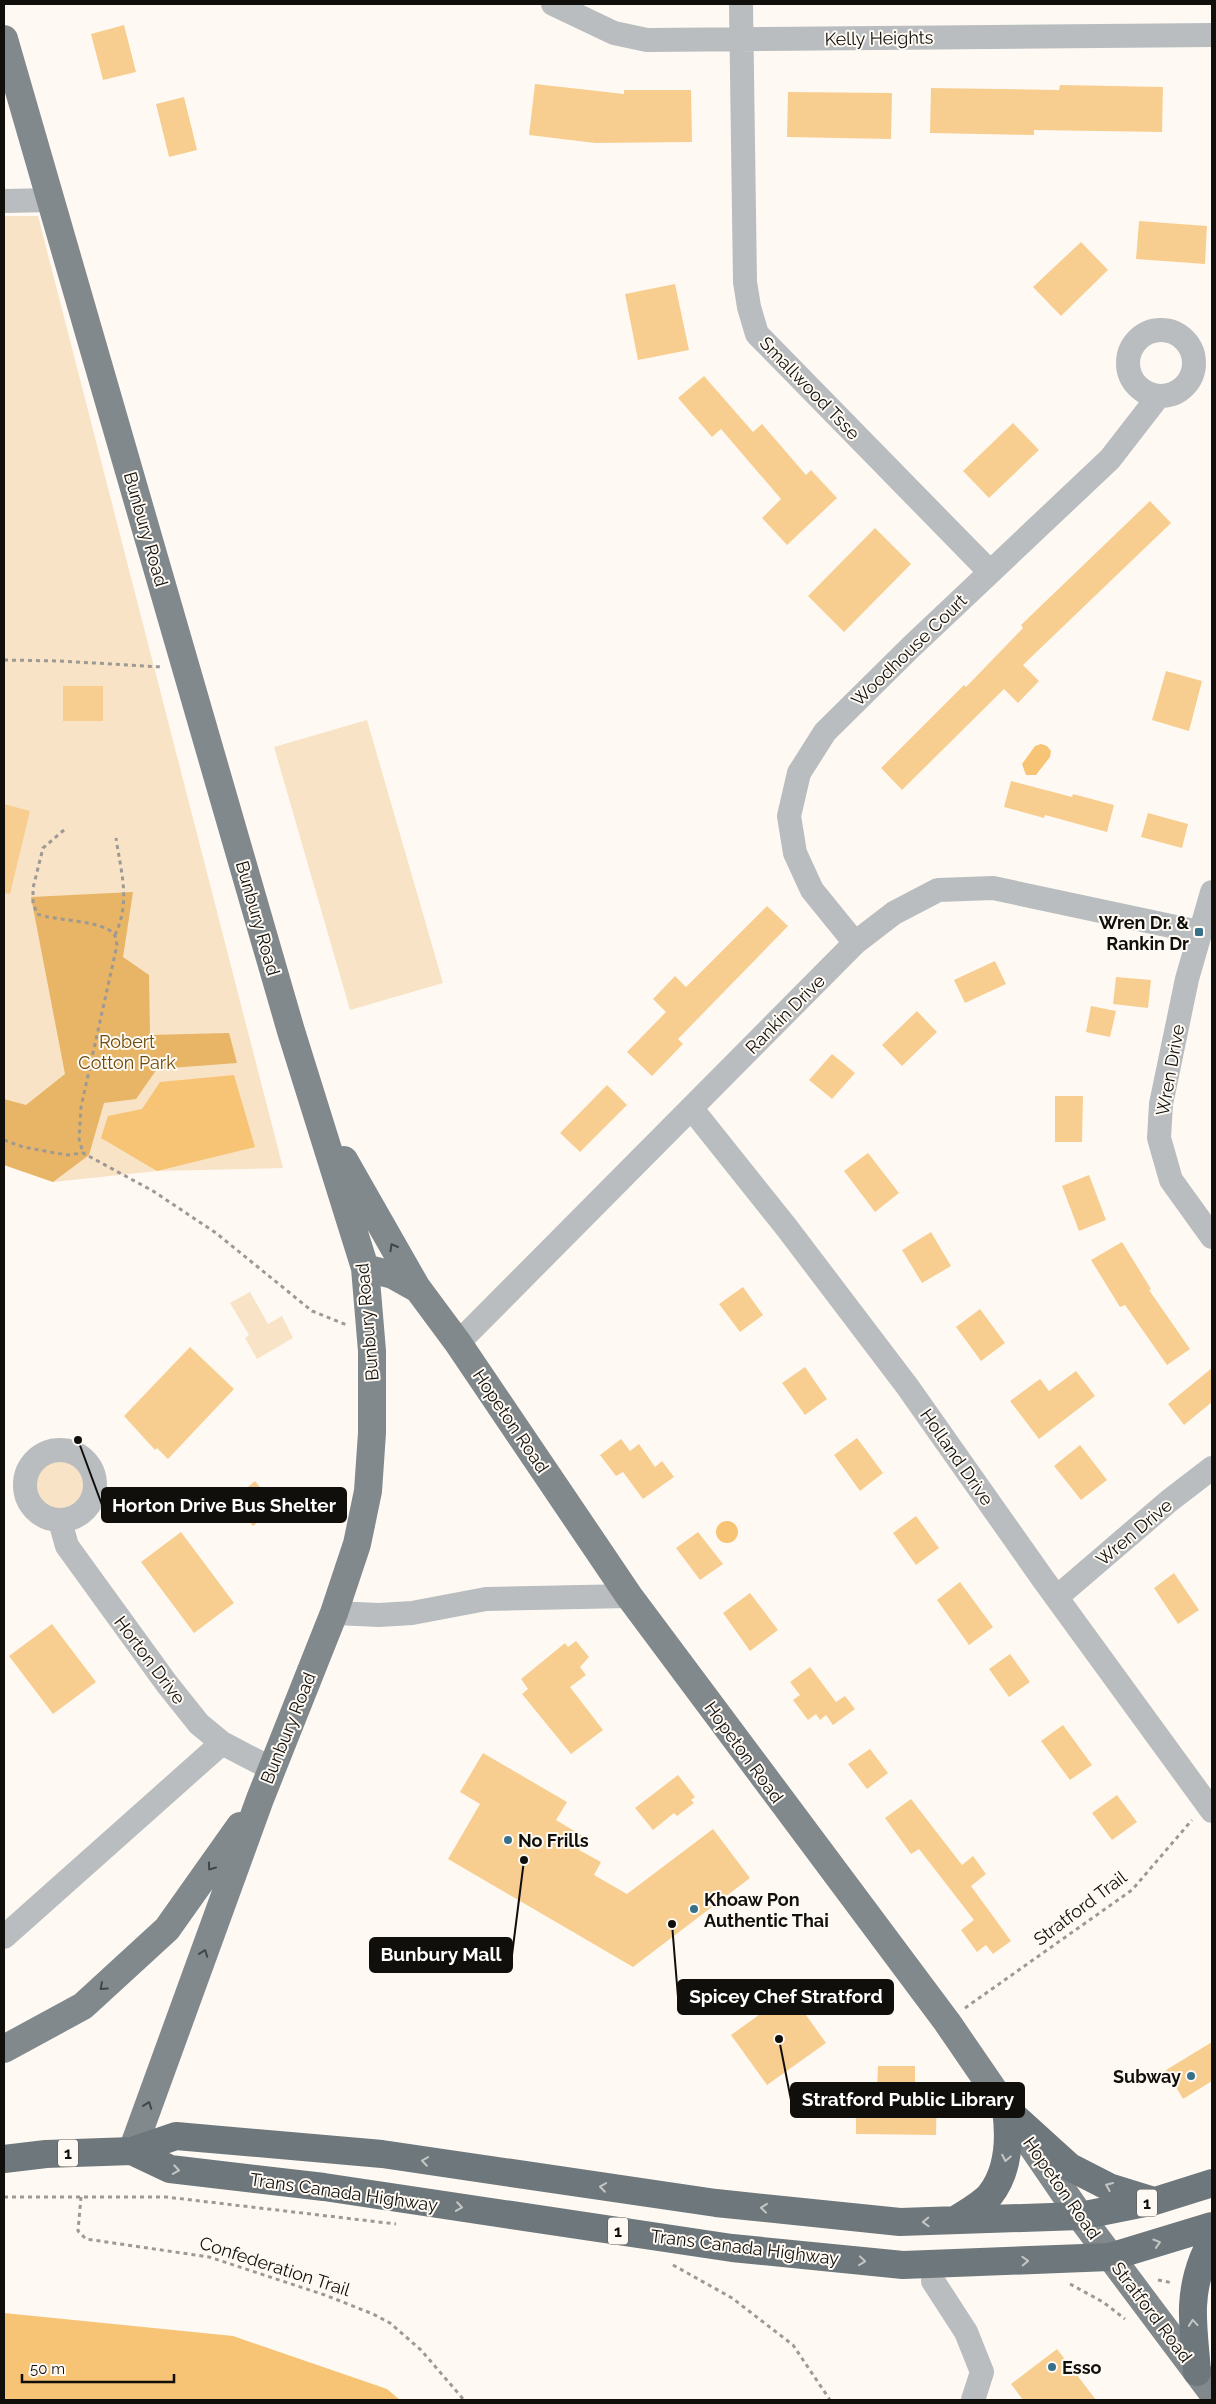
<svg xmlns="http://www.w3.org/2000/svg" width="1216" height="2404" font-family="Raleway,sans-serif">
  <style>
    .green { fill: #f8e3c6 }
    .forest { fill: #e8b465 }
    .water { fill: #f7c374 }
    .building { fill: #f8ce90 }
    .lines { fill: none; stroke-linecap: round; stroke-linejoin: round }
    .path { stroke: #9d9a94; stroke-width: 3; stroke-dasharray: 4 4; stroke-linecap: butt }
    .minor { stroke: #b9bdbf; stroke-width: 24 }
    .major { stroke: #81898d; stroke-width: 28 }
    .highway { stroke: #6e777b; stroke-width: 28 }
    .oneway { stroke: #434646 }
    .oneway2 { stroke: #c4c6c3 }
    .poi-dot { fill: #367189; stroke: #fefaf3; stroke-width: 2 }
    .labels { text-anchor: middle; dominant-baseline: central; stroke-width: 4; stroke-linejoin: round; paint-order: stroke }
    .shield { fill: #fefaf3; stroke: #585651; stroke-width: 1 }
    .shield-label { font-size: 16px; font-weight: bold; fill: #110f0c }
    .street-label { font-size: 18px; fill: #110f0c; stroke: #fefaf3 }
    .poi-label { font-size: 18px; font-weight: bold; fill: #110f0c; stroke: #fefaf3; text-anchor: start }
    .park-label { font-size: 18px; fill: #6c4a0a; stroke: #fefaf3 }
    .leader { fill: none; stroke: #110f0c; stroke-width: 2 }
    .callout-dot { fill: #110f0c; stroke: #fefaf3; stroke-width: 2 }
    .callout { fill: #110f0c; stroke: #110f0c; stroke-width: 2 }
    .callout-label { font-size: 19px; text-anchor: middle; font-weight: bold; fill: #fff }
  </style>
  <rect width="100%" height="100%" fill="#fefaf3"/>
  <path class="green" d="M4 216H38L283 1168 157 1171 53 1182 4 1165Z
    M367 720 443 983 350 1010 274 747Z
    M250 1292 268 1324 282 1316 293 1338 257 1359 245 1338 249 1335 230 1303Z
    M33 1484a26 26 0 1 1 52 0a26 26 0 1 1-52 0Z"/>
  <path class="forest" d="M133 892 123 957 149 975 150 1035 229 1033 237 1063 157 1069 136 1099 104 1103 89 1155 53 1182 4 1165V1099L26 1105 65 1074 31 897Z"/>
  <path class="water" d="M1041 744 1047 746 1051 751 1050 757 1036 775H1026L1022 764 1035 746Z
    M234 1075 255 1147 157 1171 101 1138 108 1116 142 1109 160 1082Z
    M716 1532a11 11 0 1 1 22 0a11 11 0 1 1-22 0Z
    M4 2313 233 2336 387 2389 400 2400H4Z"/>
  <path class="building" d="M124 25 136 72 103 80 91 34Z
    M535 84 624 94V90H691L692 142 595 143 529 135Z
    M1060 85 1163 87 1162 132 1034 130V135L930 133 931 88 1059 90Z
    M788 92 892 93 891 139 787 137Z
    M184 97 197 150 169 157 156 104Z
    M1139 221 1207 226 1205 264 1136 259Z
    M1081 242 1108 270 1061 316 1033 287Z
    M675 284 689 350 638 360 625 294Z
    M704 376 753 432 762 424 806 475 811 470 837 498 787 545 762 518 781 499 721 429 712 437 678 398Z
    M1013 423 1039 450 989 498 963 471Z
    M1150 501 1171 523 1023 665 1039 681 1018 703 1004 689 902 790 881 768 964 685 966 687 1023 628 1021 625Z
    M875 528 911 564 844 632 808 596Z
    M1166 671 1202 681 1189 731 1152 720Z
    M63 686H103V721H63Z
    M1011 781 1072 797 1073 794 1114 805 1107 832 1045 815 1044 818 1004 807Z
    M4 804 30 811 10 894 4 893Z
    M1148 813 1188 824 1182 848 1141 837Z
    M767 906 788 926 678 1039 683 1044 652 1076 627 1052 666 1012 653 999 675 976 686 987Z
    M995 961 1006 984 965 1003 954 980Z
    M1116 977 1151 980 1148 1008 1113 1004Z
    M1091 1006 1116 1011 1110 1037 1086 1032Z
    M917 1011 937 1032 902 1066 882 1045Z
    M832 1054 855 1073 832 1099 809 1080Z
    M607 1085 627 1105 580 1152 560 1133Z
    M1055 1096H1083L1082 1142H1055Z
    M868 1153 899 1193 875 1212 844 1171Z
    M1089 1175 1106 1220 1079 1231 1062 1186Z
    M931 1232 951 1266 922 1283 902 1250Z
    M1122 1242 1151 1289 1149 1290 1190 1349 1167 1365 1125 1305 1120 1307 1091 1260Z
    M743 1287 763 1315 740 1332 719 1304Z
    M980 1309 1005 1343 981 1361 956 1327Z
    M190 1347 234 1389 168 1459 157 1448 155 1450 124 1416Z
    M805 1367 827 1399 805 1415 782 1383Z
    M1212 1368V1402L1184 1425 1168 1404Z
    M1076 1371 1095 1396 1039 1439 1010 1401 1040 1379 1049 1391Z
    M857 1438 883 1473 860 1491 834 1455Z
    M621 1439 630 1451 639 1444 655 1467 662 1461 674 1477 643 1499 623 1472 616 1476 600 1455Z
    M1080 1445 1107 1480 1081 1500 1054 1466Z
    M255 1481 276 1507 253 1526 245 1516 243 1518 231 1504 234 1502 232 1500Z
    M916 1516 939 1548 916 1565 893 1533Z
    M181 1532 234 1603 194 1633 141 1562Z
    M698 1532 723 1564 700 1580 676 1548Z
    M1174 1573 1199 1610 1178 1624 1154 1588Z
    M960 1582 993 1627 969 1645 937 1600Z
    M750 1593 778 1630 750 1651 723 1613Z
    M52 1624 96 1682 53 1714 9 1656Z
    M576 1641 589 1657 580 1667 586 1675 570 1687 603 1730 571 1754 522 1694 528 1689 521 1679 565 1643 568 1647Z
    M1010 1654 1030 1682 1009 1697 989 1669Z
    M810 1667 836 1702 845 1696 855 1709 833 1725 826 1715 820 1720 816 1714 808 1720 793 1700 800 1695 790 1682Z
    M1063 1725 1092 1765 1070 1780 1041 1741Z
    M870 1749 888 1773 867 1789 848 1764Z
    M483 1753 567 1802 556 1820 586 1838 579 1850 601 1862 594 1875 627 1894 713 1829 750 1878 633 1967 448 1859 480 1804 460 1792Z
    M678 1775 695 1797 691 1800 694 1803 677 1816 674 1813 653 1830 635 1808Z
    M1117 1795 1137 1822 1112 1840 1092 1813Z
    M911 1799 962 1865 973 1856 986 1874 971 1886 1011 1941 993 1954 986 1945 977 1952 961 1930 974 1920 919 1849 911 1854 885 1818Z
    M786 1987 826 2043 767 2085 731 2035 774 2004 770 1998Z
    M1212 2042V2081L1183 2099 1166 2070Z
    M878 2066H915V2084H937L936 2135 856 2134V2089H877Z
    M1057 2349 1096 2400H1023L1011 2384Z"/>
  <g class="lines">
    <path class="path" d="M4 660 60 661 162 667
      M64 830 43 848 33 888V903L37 914C56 921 102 920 114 934 116 937 116 941 117 945L81 1107 79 1139 83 1153
      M115 935C131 901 121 873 116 838
      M4 1140 23 1147 67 1155 83 1153 153 1191 216 1233 312 1311 347 1325
      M65 1450 78 1440
      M965 2008 1132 1890 1192 1820
      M4 2197H166L396 2224
      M81 2197 78 2231 86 2239 209 2257 325 2295 373 2314 390 2323 421 2350 464 2400
      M673 2265 732 2298 793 2345 830 2400
      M1158 2280 1173 2283
      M1070 2284 1103 2302 1125 2319"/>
    <path class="minor" d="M553 4 614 33 647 40 1212 35
      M741 4 745 282 749 307 757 334 990 572
      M4 201 51 200
      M1128 363a33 33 0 1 1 66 0a33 33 0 1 1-66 0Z
      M1212 892 1187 979 1161 1104 1159 1138 1171 1180 1212 1237
      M855 943 812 890 795 853 789 816 799 773 825 732 911 647 1110 459 1158 397
      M692 1109 787 1228 907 1386 1043 1579 1212 1811
      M458 1343 855 943 894 913 938 890 993 888 1199 932
      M25 1485a35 35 0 1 1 70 0a35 35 0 1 1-70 0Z
      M60 1521 67 1546 167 1684 199 1724 222 1743 272 1769
      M1057 1597 1169 1501 1212 1468
      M334 1613 379 1615 412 1613 486 1599 629 1596
      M4 1937 222 1743
      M933 2281 966 2332 982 2372 973 2400"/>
    <path class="major" d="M4 39 291 1031 365 1268 372 1351V1433L368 1491 357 1544 334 1613 260 1799 132 2151
      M344 1160 417 1288
      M365 1268 393 1275 418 1289 458 1343 629 1596 947 2022 1080 2216 1212 2392
      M4 2049 83 2006 167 1929 240 1826"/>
    <path class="highway" d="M1006 2109 1070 2167 1109 2187 1151 2200
      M132 2151 170 2169 324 2187 732 2248 903 2265 1110 2257 1212 2226
      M4 2159 46 2154 132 2151 176 2136 382 2154 716 2203 900 2222 1080 2216 1155 2201 1212 2183
      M955 2220C966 2213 981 2205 990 2195 1009 2171 1010 2138 1006 2109
      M1197 2372C1194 2330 1187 2300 1203 2259 1206 2253 1208 2246 1212 2242"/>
  </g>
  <defs><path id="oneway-chevron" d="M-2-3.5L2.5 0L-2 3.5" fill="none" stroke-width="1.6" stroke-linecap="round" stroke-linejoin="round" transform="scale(1.25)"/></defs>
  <g class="oneway">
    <use href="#oneway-chevron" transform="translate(393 1247) rotate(-120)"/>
    <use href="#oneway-chevron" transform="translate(211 1867) rotate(126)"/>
    <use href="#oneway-chevron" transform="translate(204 1953) rotate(-70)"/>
    <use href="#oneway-chevron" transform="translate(103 1987) rotate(138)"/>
    <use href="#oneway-chevron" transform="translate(148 2105) rotate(-70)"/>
  </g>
  <g class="oneway2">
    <use href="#oneway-chevron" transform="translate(1006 2158) rotate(101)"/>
    <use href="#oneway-chevron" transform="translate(425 2161) rotate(-172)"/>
    <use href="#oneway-chevron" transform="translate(176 2170) rotate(9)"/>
    <use href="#oneway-chevron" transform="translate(1109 2186) rotate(-157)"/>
    <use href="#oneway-chevron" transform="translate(603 2187) rotate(-172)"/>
    <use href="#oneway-chevron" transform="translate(459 2207) rotate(8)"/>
    <use href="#oneway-chevron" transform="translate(764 2208) rotate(-174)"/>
    <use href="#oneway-chevron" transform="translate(926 2222) rotate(178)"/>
    <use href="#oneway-chevron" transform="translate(1157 2243) rotate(-17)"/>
    <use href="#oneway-chevron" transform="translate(862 2261) rotate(6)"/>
    <use href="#oneway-chevron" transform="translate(1025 2261) rotate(-2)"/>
    <use href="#oneway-chevron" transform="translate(1193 2323) rotate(-95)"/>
  </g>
  <g class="poi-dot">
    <rect x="1194" y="927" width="10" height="10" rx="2.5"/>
    <circle cx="508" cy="1840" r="5"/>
    <circle cx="694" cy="1909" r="5"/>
    <circle cx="1191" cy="2076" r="5"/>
    <circle cx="1052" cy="2367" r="5"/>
  </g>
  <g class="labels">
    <g class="shield">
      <rect x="58" y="2139.5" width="20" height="27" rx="4"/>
      <rect x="1137" y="2189.5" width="20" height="27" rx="4"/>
      <rect x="608" y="2217.5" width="20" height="27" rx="4"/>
    </g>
    <g class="shield-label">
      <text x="68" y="2153">1</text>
      <text x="1147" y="2203">1</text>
      <text x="618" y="2231">1</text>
    </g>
    <g class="street-label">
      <text transform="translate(879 38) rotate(-1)">Kelly Heights</text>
      <text transform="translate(810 388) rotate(46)">Smallwood Tsse</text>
      <text transform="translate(146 529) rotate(74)">Bunbury Road</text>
      <text transform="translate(909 650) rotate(-44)">Woodhouse Court</text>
      <text transform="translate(258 918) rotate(74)">Bunbury Road</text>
      <text transform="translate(785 1014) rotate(-45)">Rankin Drive</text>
      <text transform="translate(1170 1070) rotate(-80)">Wren Drive</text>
      <text transform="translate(367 1322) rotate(-95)">Bunbury Road</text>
      <text transform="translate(511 1421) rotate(56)">Hopeton Road</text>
      <text transform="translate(957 1457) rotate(55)">Holland Drive</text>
      <text transform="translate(1134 1532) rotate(-40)">Wren Drive</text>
      <text transform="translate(150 1660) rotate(53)">Horton Drive</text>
      <text transform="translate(288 1728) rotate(-68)">Bunbury Road</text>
      <text transform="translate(744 1752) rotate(54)">Hopeton Road</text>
      <text transform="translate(1080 1908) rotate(-37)">Stratford Trail</text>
      <text transform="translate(1062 2188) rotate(55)">Hopeton Road</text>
      <text transform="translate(344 2192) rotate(8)">Trans Canada Highway</text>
      <text transform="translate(745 2247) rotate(7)">Trans Canada Highway</text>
      <text transform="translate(275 2266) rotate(18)">Confederation Trail</text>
      <text transform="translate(1152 2312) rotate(53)">Stratford Road</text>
    </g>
    <g class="poi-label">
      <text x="1189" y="922" text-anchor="end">Wren Dr. &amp;<tspan x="1189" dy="21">Rankin Dr</tspan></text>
      <text x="518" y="1840">No Frills</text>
      <text x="704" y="1899">Khoaw Pon<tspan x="704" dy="21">Authentic Thai</tspan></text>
      <text x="1181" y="2076" text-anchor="end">Subway</text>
      <text x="1062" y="2367">Esso</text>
    </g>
    <g class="park-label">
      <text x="127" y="1041">Robert<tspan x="127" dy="21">Cotton Park</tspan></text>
    </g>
  </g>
  <path class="leader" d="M78 1440L102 1505M524 1860L512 1955M672 1924L678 1997M779 2039L791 2100"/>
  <g class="callout-dot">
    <circle cx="78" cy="1440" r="5"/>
    <circle cx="524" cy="1860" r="5"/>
    <circle cx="672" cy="1924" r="5"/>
    <circle cx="779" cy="2039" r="5"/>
  </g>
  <g class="callout">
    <rect x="102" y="1488" width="244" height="34" rx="5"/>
    <rect x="370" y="1938" width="142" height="34" rx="5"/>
    <rect x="678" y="1980" width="215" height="34" rx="5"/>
    <rect x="791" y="2083" width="233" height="34" rx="5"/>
  </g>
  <g class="callout-label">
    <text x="224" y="1512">Horton Drive Bus Shelter</text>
    <text x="441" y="1961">Bunbury Mall</text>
    <text x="786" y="2003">Spicey Chef Stratford</text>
    <text x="908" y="2106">Stratford Public Library</text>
  </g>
  <rect width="1216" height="2404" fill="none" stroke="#110f0c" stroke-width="10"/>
  <path d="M22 2374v8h152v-8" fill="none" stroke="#110f0c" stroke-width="2.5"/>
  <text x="30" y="2374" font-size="15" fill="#110f0c" stroke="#fefaf3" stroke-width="4" paint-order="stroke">50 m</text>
</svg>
